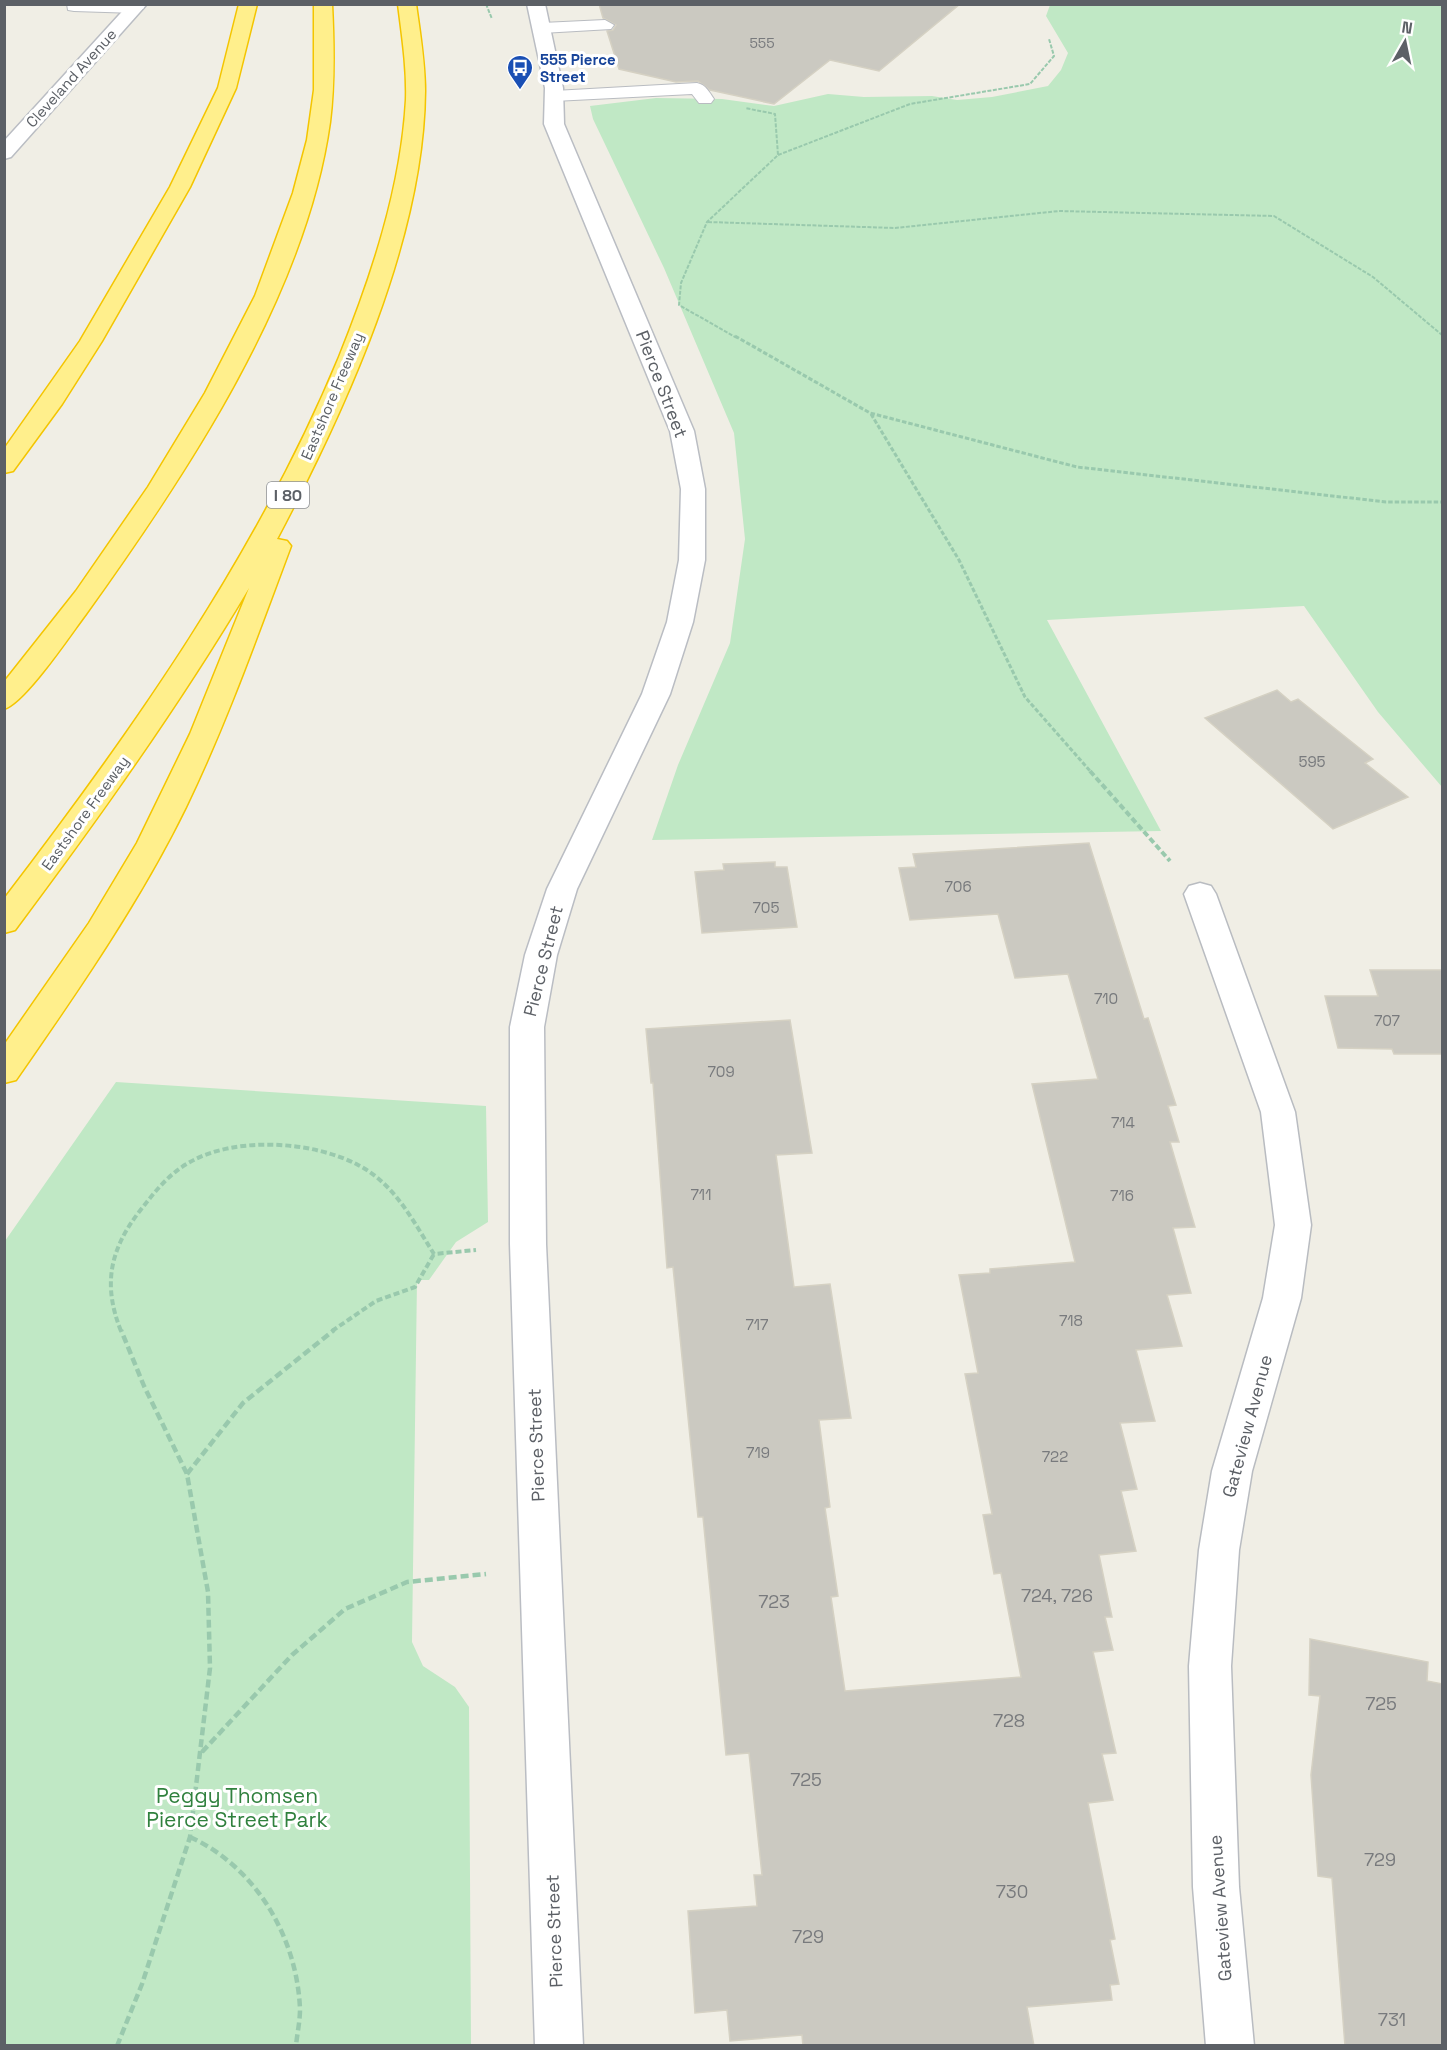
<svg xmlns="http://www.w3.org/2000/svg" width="1447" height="2050" font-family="'Space Grotesk',sans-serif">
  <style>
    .green { fill: #c0e8c5 }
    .building { fill: #cbc9c1; stroke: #d5d1c3; stroke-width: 1.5 }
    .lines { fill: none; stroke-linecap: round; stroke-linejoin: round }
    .lane-casing { stroke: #b9bcc1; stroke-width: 2 }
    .street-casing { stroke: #b9bcc1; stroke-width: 3 }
    .secondary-casing { stroke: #babdc3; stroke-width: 3 }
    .highway-casing { stroke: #f4c500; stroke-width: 3 }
    .path-far3 { stroke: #99c9ad; stroke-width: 2; stroke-dasharray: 4 1.5; stroke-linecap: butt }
    .path-far2 { stroke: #99c9ad; stroke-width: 3; stroke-dasharray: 4.5 2; stroke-linecap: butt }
    .path-far1 { stroke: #99c9ad; stroke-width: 4; stroke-dasharray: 6 3; stroke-linecap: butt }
    .path { stroke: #99c9ad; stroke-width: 4.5; stroke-dasharray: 8 4; stroke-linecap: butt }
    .lane { fill: #fff; fill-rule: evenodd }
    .street { fill: #fff; fill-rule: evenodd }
    .secondary { fill: #fff; fill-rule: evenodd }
    .highway { fill: #ffef8c; fill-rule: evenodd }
    .labels { text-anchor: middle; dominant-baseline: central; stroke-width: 6; stroke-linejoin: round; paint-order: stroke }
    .far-number-label { font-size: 14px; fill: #787a7d }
    .far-transit-label { font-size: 15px; font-weight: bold; fill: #164399; stroke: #fff; text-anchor: start }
    .far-street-label { font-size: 15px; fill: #5c6066; stroke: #fff }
    .number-label { font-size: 15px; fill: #787a7d }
    .shield { fill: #fff; stroke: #8d9094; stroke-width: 1.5 }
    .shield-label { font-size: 16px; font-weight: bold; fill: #5c6066 }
    .street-label { font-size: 18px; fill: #5c6066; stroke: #fff }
    .near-number-label { font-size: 18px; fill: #787a7d }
    .near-park-label { font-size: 21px; fill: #30813e; stroke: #fff }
  </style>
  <rect width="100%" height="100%" fill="#f0eee5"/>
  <path class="green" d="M1050 5H1442V787L1378 712 1304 606 1047 620 1161 831 652 840 678 765 730 643 745 539 734 433 664 268 593 119 590 106 656 98 722 99 774 106 828 94 864 97 932 96 957 100 992 97 1048 86 1061 70 1068 53 1046 16Z
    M116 1082 486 1106 488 1222 456 1242 429 1280H417L412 1642 423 1666 455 1687 469 1707 471 2045H5V1241Z"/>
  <path class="building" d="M599 4H960L879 71 830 60 774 104 710 90 698 81 676 82 619 69 607 31 613 30 616 25 603 18Z
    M1277 690 1291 702 1298 699 1373 759 1365 763 1408 797 1333 829 1205 718Z
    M1089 843 1144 1019 1148 1018 1176 1105 1168 1106 1179 1142H1170L1195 1227 1173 1228 1191 1293 1167 1295 1182 1346 1136 1350 1155 1421 1120 1423 1137 1489 1121 1491 1136 1551 1099 1555 1112 1617H1105L1113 1650 1093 1652 1116 1753 1102 1754 1113 1800 1088 1803 1115 1939 1110 1940 1119 1984 1110 1985 1112 2000 1027 2007 1034 2046H803L802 2035 730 2041 727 2010 695 2013 688 1911 757 1906 754 1875H762L749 1753 726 1755 703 1517H698L673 1267 667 1268 653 1083H651L646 1029 790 1020 812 1153 776 1155 794 1287 830 1284 851 1418 819 1420 830 1507 825 1508 838 1596 831 1597 845 1691 1021 1677 1001 1573 994 1574 983 1515 992 1514 965 1374 978 1373 959 1275 990 1273V1269L1075 1262 1032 1084 1098 1079 1068 974 1015 978 998 914 910 920 899 868 916 867 913 854Z
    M775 862V867H787L797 927 702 933 695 872 724 870 723 864Z
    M1370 970H1443V1054H1394L1392 1049 1338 1048 1325 996H1378Z
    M1310 1639 1428 1662 1427 1681 1443 1684V2046H1345L1332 1878 1318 1876 1311 1775 1320 1696 1309 1695Z"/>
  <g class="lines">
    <defs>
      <path id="lane" d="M67 4H142L144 8 136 13 74 11 68 10Z
        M605 20 614 25 611 29 542 33 533 28 542 23Z
        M697 83C706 85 709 92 714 99L711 103H699L692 94 554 101 545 96 554 91Z"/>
      <path id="street" d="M1200 883 1211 886 1216 894 1295 1112 1311 1225 1301 1298 1252 1471 1239 1550 1231 1666 1239 1887 1254 2046H1206L1193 1887 1189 1666 1199 1550 1212 1471 1263 1298 1275 1225 1261 1112 1184 894 1189 886Z"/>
      <path id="secondary" d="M129 4H147L11 157 4 159V141Z
        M527 4H545L563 88 564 124 694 431 705 489V560L693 622 670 694 577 889 557 955 544 1027 546 1244 583 2046H535L510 1244V1027L525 955 547 889 642 694 667 622 679 560 681 489 670 431 544 124 545 88Z"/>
      <path id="highway" d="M239 4H257L236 88 190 187 102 341 62 404 13 471 4 473V449L80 341 170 187 218 88Z
        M314 4H332C334 44 335 83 330 122 306 295 186 475 86 614 71 634 25 703 4 709V682L76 591 148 487 205 393 255 296 293 193 307 140 314 90Z
        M398 4H416C420 33 425 62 425 91 424 239 345 410 277 539L287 541 291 546C258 634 227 722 186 807 139 903 77 992 16 1080L4 1083V1045L89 923 137 843 190 734 249 588C178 707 98 819 15 930L4 933V899C134 729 257 555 339 357 372 275 401 188 406 100 407 68 402 36 398 4Z"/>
    </defs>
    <use href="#lane" class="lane-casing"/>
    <use href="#street" class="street-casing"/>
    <use href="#secondary" class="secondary-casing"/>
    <use href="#highway" class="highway-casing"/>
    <path class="path-far3" d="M486 4 492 19
      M778 155 910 104 1030 84 1054 56 1049 39
      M708 222 895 228 1059 211 1274 216 1373 277 1442 335
      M737 338 679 305 681 283 707 222 778 155 775 114 745 108"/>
    <path class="path-far2" d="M735 336 870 413 1077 467 1386 502H1442
      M871 414 959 560 1025 697 1091 772"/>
    <path class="path-far1" d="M1090 771 1170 861
      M121 1331C103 1286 109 1251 139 1212 154 1193 168 1174 190 1162 236 1136 313 1141 358 1165 395 1184 413 1221 434 1254L476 1250
      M332 1331 376 1301 415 1287 434 1254"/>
    <path class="path" d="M187 1474 243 1403 334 1330
      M202 1752 292 1655 345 1609 407 1582 486 1574
      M190 1837C256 1867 297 1937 300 2009 300 2022 297 2034 296 2046
      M117 2046 142 1984 190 1837 210 1668 208 1592 187 1474 144 1386 121 1330"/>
    <use href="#lane" class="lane"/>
    <use href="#street" class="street"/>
    <use href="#secondary" class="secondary"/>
    <use href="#highway" class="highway"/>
  </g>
  <defs>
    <symbol id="bus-pin" viewBox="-11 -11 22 30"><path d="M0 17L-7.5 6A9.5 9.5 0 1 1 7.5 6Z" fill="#1a4fb4" stroke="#fff"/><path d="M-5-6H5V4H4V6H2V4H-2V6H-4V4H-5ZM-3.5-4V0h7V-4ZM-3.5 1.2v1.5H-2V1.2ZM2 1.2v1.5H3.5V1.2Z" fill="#fff"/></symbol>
  </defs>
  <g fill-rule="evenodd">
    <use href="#bus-pin" x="505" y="53" width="30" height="40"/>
  </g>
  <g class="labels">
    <g class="far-number-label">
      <text x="762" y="43">555</text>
    </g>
    <g class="far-transit-label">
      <text x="540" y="59">555 Pierce<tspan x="540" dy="17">Street</tspan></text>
    </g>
    <g class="far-street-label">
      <text transform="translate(71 78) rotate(-48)">Cleveland Avenue</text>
      <text transform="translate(332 396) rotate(-67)">Eastshore Freeway</text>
      <text transform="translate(85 813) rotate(-54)">Eastshore Freeway</text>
    </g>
    <g class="number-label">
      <text x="1312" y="761">595</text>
      <text x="958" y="886">706</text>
      <text x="766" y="907">705</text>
      <text x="1106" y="998">710</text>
      <text x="1387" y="1020">707</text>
      <text x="721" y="1071">709</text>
      <text x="1123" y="1122">714</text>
      <text x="701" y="1194">711</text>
      <text x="1122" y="1195">716</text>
      <text x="1071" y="1320">718</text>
      <text x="757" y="1324">717</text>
      <text x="758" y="1452">719</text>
      <text x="1055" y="1456">722</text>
    </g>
    <rect class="shield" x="267" y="482" width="42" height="26" rx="4.5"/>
    <g class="shield-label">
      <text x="288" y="495">I 80</text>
    </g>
    <g class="street-label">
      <text transform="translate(662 384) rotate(69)">Pierce Street</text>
      <text transform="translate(543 961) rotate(-76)">Pierce Street</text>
      <text transform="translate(1247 1426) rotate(-75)">Gateview Avenue</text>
      <text transform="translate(536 1445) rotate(-92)">Pierce Street</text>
      <text transform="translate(1220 1908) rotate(-94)">Gateview Avenue</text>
      <text transform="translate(554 1931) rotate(-92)">Pierce Street</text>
    </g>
    <g class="near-number-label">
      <text x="1057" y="1595">724, 726</text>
      <text x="774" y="1601">723</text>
      <text x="1381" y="1703">725</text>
      <text x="1009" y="1720">728</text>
      <text x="806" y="1779">725</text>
      <text x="1380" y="1859">729</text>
      <text x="1012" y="1891">730</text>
      <text x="808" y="1936">729</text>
      <text x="1392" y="2019">731</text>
    </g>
    <g class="near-park-label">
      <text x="237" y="1795">Peggy Thomsen<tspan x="237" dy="24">Pierce Street Park</tspan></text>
    </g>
  </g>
  <rect width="1447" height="2050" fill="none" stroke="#5c6066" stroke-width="12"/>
  <g transform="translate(1405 42) rotate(9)" stroke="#ffffff" stroke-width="4.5" paint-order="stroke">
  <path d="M0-4.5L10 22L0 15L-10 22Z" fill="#5c6066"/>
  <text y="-9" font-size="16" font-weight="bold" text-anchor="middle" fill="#5c6066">N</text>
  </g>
</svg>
